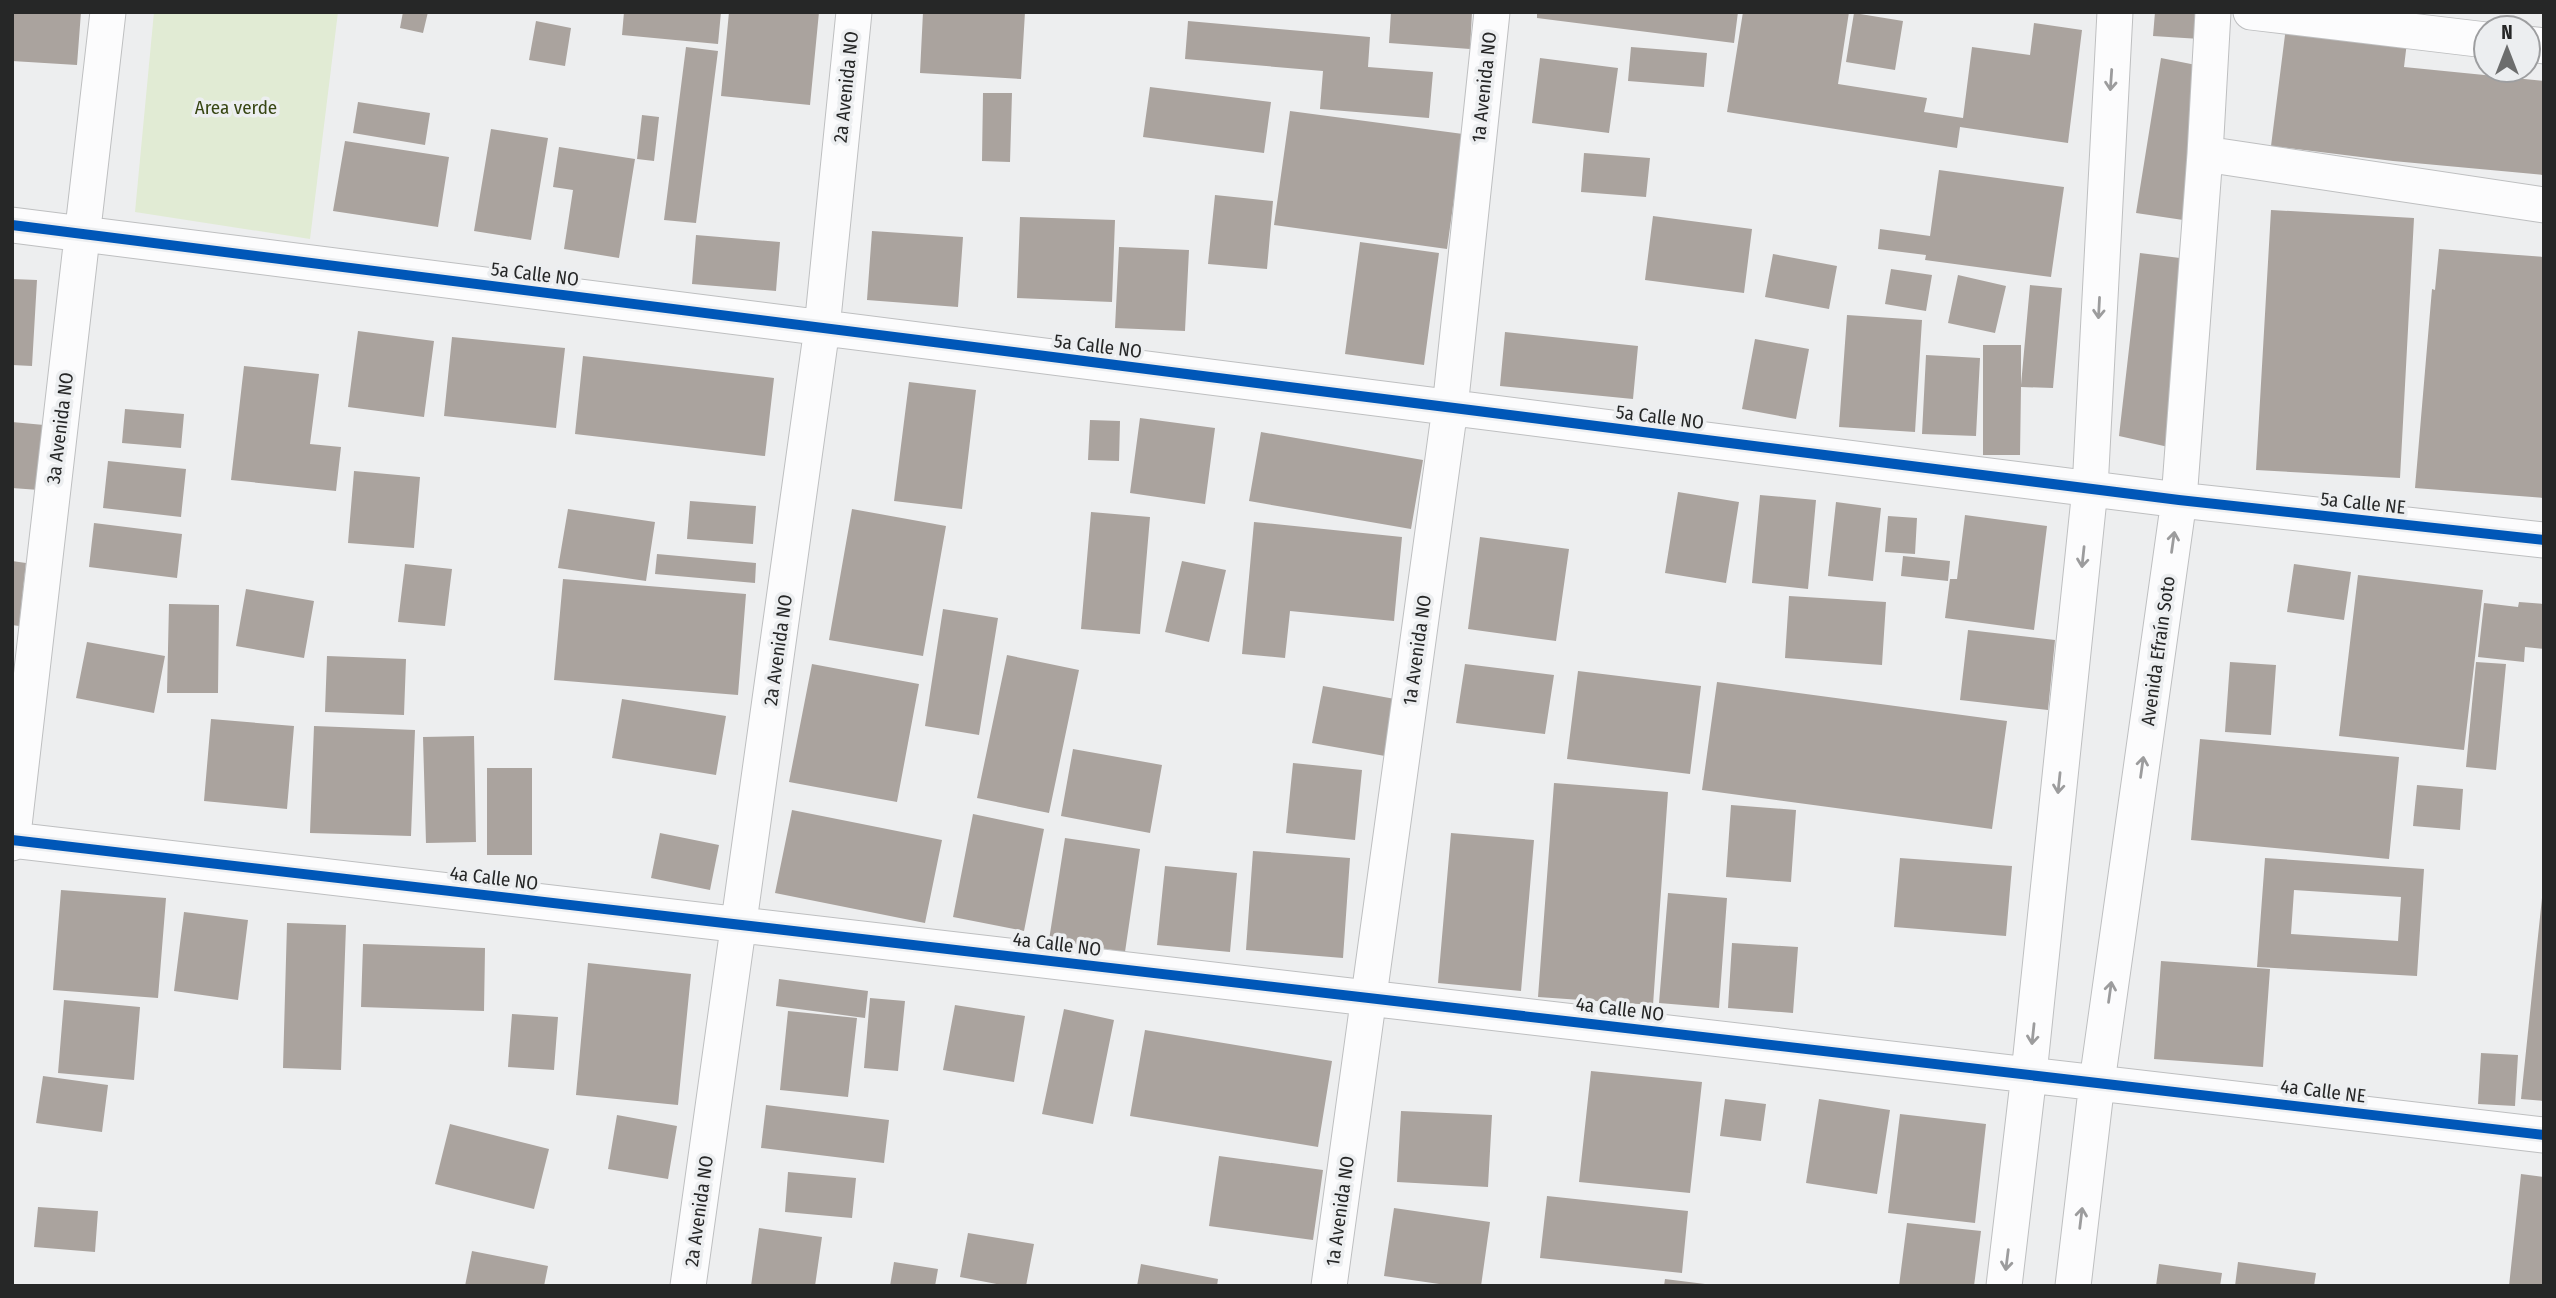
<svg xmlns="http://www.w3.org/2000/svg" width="2556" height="1298" font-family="'Fira Sans Condensed',sans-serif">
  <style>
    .green { fill: #e1ebd4 }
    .building { fill: #aaa39e; fill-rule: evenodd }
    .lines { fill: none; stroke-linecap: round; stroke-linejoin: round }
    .street-casing { stroke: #bebfc0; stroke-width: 37 }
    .street { stroke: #fcfcfd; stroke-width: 35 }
    .cycleway-casing { stroke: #eceef0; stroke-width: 15 }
    .cycleway { stroke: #0057b8; stroke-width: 10 }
    .oneway { stroke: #9c9c9d }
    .labels { text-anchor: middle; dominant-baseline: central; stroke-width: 7; stroke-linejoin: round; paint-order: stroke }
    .street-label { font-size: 19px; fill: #262727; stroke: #eceef0 }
    .park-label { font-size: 19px; fill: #374613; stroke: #eceef0 }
  </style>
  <rect width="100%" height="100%" fill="#edeeef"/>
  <path class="green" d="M154 12H338L310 239 135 212Z"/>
  <path class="building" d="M12 12H81L77 65 12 61Z
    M403 12H428L423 33 400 28Z
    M624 12H721L718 44 622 35Z
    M729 12H819L810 105 721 96Z
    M923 12H1025L1021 79 920 73Z
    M1391 12H1472L1470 49 1389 43Z
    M1537 12H1738L1734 43 1537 18Z
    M1743 12H1849L1838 84 1927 98 1924 112 1963 118 1972 47 2030 55 2034 23 2082 30 2068 143 1960 127 1957 148 1727 112Z
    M2155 12H2202L2200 39 2153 36Z
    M1854 13 1903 21 1895 70 1846 62Z
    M536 21 571 28 565 66 529 60Z
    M1188 21 1370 37 1368 67 1433 72 1429 118 1320 109 1323 71 1185 59Z
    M2286 27 2407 42 2404 67 2544 81V175L2393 161 2271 146Z
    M686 47 718 51 696 223 664 220Z
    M1631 47 1707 53 1704 87 1628 81Z
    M1540 58 1618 68 1609 133 1532 123Z
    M2161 58 2206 67 2190 221 2136 213Z
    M1150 87 1271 102 1264 153 1143 137Z
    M983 93H1012L1010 162 982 161Z
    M358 102 430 113 425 145 353 133Z
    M1290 111 1463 134 1447 249 1274 225Z
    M642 115 659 117 654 161 637 159Z
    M491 129 548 138 531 240 474 231Z
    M345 141 449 157 438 227 333 211Z
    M559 147 635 159 619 258 564 249 573 190 553 187Z
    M1584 153 1650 158 1646 197 1581 192Z
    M1939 170 2064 187 2051 277 1925 260 1926 255 1878 249 1880 229 1930 236Z
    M1215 195 1273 201 1267 269 1208 264Z
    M2271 210 2414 218 2400 478 2256 470Z
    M1653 216 1752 229 1744 293 1645 280Z
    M1020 217 1115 220 1112 302 1017 298Z
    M872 231 963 237 958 307 867 300Z
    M696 235 780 242 776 291 692 284Z
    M1360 242 1439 253 1424 365 1345 354Z
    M1119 247 1189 250 1185 331 1115 328Z
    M2439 249 2544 257V498L2415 488 2432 289 2435 290Z
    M2140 253 2196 260 2173 448 2119 436Z
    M1773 254 1837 266 1829 309 1765 297Z
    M1891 269 1932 275 1926 311 1885 304Z
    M1958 275 2006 286 1995 333 1948 323Z
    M12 279 37 280 32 366 12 365Z
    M2030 285 2062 288 2053 388 2021 387 2020 455H1983V345H2021V385Z
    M1847 315 1922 320 1915 432 1839 427Z
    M358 331 434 341 424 417 348 407Z
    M1505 332 1638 346 1633 399 1500 386Z
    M452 337 565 348 556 428 444 416Z
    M1755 339 1809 349 1796 419 1742 409Z
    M1926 355 1980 358 1976 436 1922 434Z
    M583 356 774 378 765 456 575 434Z
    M244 366 319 374 310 444 341 447 336 491 231 480Z
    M909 382 976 390 962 509 894 501Z
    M125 409 184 414 181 448 122 443Z
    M1140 418 1215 428 1205 504 1130 493Z
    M1090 420 1120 421 1119 461 1088 460Z
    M12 422 44 425 39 490 12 488Z
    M1261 432 1423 460 1411 529 1249 501Z
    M108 461 186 469 181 517 103 508Z
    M354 471 420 477 414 548 348 543Z
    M1678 492 1739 502 1726 583 1665 573Z
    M1760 495 1816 500 1808 589 1752 583Z
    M690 501 756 506 753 544 687 539Z
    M1836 502 1881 508 1873 581 1828 576Z
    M568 509 655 522 646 581 558 568Z
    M852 509 946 526 923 656 829 640Z
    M1091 512 1150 517 1140 634 1081 629Z
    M1965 515 2047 526 2034 630 1945 618 1950 579H1957Z
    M1888 516 1917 518 1915 554 1885 552Z
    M1254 522 1402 537 1394 621 1290 611 1285 658 1242 654Z
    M94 523 182 534 177 578 89 567Z
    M1480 537 1569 549 1556 641 1468 629Z
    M657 554 756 563 755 583 655 574Z
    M1903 556 1950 561 1948 581 1901 576Z
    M12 561 26 563 19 626 12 625Z
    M1182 561 1226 570 1209 642 1165 632Z
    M405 564 452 569 445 626 398 622Z
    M2294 564 2351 572 2344 620 2287 612Z
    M2358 575 2483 590 2464 750 2339 736Z
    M563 579 746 594 738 695 554 680Z
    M246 589 314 601 304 658 236 646Z
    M1789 596 1886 602 1882 665 1785 658Z
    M2519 602 2544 604V649L2525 647 2524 662 2478 657 2484 603 2518 607Z
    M169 604 219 605 218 693H167Z
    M943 609 998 618 979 735 925 726Z
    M1968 630 2055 640 2048 710 1960 700Z
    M87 642 165 656 154 713 76 698Z
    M1007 655 1079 670 1049 813 977 798Z
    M327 656 406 659 404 715 325 712Z
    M2230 662 2276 665 2271 735 2225 732Z
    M2476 662 2506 664 2496 770 2466 767Z
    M812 664 919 684 897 802 789 782Z
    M1465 664 1554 675 1545 734 1456 723Z
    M1578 671 1701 686 1690 774 1567 759Z
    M1717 682 2007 721 1992 829 1702 790Z
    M1323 686 1395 699 1385 756 1312 743Z
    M622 699 726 716 716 775 612 758Z
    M211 719 294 726 287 809 204 801Z
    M314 726 415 730 411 836 310 833Z
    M474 736 476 842 426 843 423 737Z
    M2200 739 2399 757 2389 859 2191 840Z
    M1073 749 1162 765 1150 833 1061 816Z
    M1293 763 1362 770 1355 840 1286 833Z
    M487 768H532V855H487Z
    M1554 783 1668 792 1653 1005 1538 997Z
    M2417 785 2463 789 2460 830 2413 826Z
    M1731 805 1796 810 1791 882 1726 877Z
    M792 810 942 840 925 923 775 893Z
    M973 814 1044 829 1024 931 953 917Z
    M660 833 719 845 710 890 651 878Z
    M1451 833 1534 840 1521 991 1438 983Z
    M1065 838 1140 849 1125 952 1049 940Z
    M1253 851 1350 858 1343 958 1246 950Z
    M1900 858 2012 866 2006 936 1894 927Z
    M2265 858 2424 869 2417 976 2257 967ZM2294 890 2401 897 2398 941 2291 934Z
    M1165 866 1237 873 1230 952 1157 945Z
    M61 890 166 898 158 998 53 990Z
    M1668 893 1727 898 1719 1008 1659 1003Z
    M2542 898H2544V1101L2521 1099Z
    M184 912 248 920 238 1000 174 991Z
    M287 923 346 925 341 1070 283 1068Z
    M1732 943 1798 947 1793 1013 1728 1008Z
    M363 944 485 948 484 1011 361 1007Z
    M2161 961 2270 969 2263 1067 2154 1059Z
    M588 963 691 974 678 1105 576 1095Z
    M779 979 868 991 865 1018 776 1006Z
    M870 998 905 1001 898 1071 864 1068Z
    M64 1000 140 1007 134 1080 58 1073Z
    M955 1005 1025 1016 1014 1082 943 1070Z
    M1064 1009 1114 1020 1093 1124 1042 1114Z
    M788 1011 857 1018 848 1097 780 1090Z
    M512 1014 558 1017 554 1070 508 1067Z
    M1145 1030 1332 1061 1318 1147 1130 1116Z
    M2481 1053 2518 1055 2515 1106 2478 1104Z
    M1591 1071 1702 1082 1690 1193 1579 1182Z
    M43 1076 108 1085 102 1132 36 1123Z
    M1725 1099 1766 1104 1761 1141 1720 1136Z
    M1819 1099 1890 1110 1877 1194 1806 1183Z
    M766 1105 889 1120 884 1163 761 1148Z
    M1401 1111 1492 1115 1488 1187 1397 1182Z
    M1900 1114 1986 1124 1975 1223 1888 1213Z
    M617 1115 677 1126 668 1179 608 1169Z
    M450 1124 549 1149 534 1209 435 1184Z
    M1219 1156 1323 1170 1313 1240 1209 1226Z
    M788 1172 856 1178 852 1218 785 1212Z
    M2521 1174 2544 1177V1286H2509Z
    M1547 1196 1688 1211 1682 1273 1540 1258Z
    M38 1207 98 1211 95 1252 34 1247Z
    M1394 1208 1490 1222 1481 1286H1453L1384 1276Z
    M1907 1223 1981 1231 1974 1286H1899Z
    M759 1228 822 1237 815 1286H751Z
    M968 1233 1034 1244 1026 1286H1007L960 1277Z
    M472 1251 548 1266 544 1286H465Z
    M894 1262 938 1269 935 1286H890Z
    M2238 1262 2316 1273 2314 1286H2235Z
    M1141 1264 1218 1279 1217 1286H1137Z
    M2159 1264 2222 1273 2220 1286H2156Z
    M1665 1279 1705 1284V1286H1664Z"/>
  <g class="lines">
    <defs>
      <path id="street" d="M2251 12 2486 40
        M2528 44 2544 46
        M2205 154 2544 205
        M12 225 2179 500 2544 540
        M12 840 2544 1135
        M12 843 108 12
        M688 1286 822 328 854 12
        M1329 1286 1450 408 1492 12
        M2004 1286 2029 1074 2090 489 2115 12
        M2073 1286 2097 1082 2179 500 2205 154 2213 12"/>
    </defs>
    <use href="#street" class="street-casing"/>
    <use href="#street" class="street"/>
    <defs>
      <path id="cycleway" d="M12 225 2179 500 2544 540
        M12 840 2544 1135"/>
    </defs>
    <use href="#cycleway" class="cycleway-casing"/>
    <use href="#cycleway" class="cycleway"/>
  </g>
  <defs><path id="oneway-shaft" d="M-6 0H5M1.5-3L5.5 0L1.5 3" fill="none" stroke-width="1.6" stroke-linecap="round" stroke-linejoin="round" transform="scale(1.75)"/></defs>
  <g class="oneway">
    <use href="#oneway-shaft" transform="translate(2111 80) rotate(94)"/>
    <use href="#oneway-shaft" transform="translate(2099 308) rotate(93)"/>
    <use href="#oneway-shaft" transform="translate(2173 542) rotate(-82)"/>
    <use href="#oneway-shaft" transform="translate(2083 557) rotate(96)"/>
    <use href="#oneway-shaft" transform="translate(2142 767) rotate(-82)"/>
    <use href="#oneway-shaft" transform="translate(2059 783) rotate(96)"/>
    <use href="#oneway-shaft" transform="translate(2110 992) rotate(-82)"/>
    <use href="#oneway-shaft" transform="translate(2033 1034) rotate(96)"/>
    <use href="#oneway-shaft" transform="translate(2081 1218) rotate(-83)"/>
    <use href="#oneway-shaft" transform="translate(2007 1260) rotate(97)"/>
  </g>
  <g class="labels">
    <g class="street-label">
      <text transform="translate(846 87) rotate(-84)">2a Avenida NO</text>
      <text transform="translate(1484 87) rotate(-84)">1a Avenida NO</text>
      <text transform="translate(535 274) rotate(7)">5a Calle NO</text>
      <text transform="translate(1098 346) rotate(7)">5a Calle NO</text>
      <text transform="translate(1660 417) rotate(7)">5a Calle NO</text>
      <text transform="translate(60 428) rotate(-83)">3a Avenida NO</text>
      <text transform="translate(2363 503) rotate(6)">5a Calle NE</text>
      <text transform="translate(778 650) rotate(-82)">2a Avenida NO</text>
      <text transform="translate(1417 650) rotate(-82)">1a Avenida NO</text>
      <text transform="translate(2158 651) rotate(-82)">Avenida Efraín Soto</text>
      <text transform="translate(494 878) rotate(7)">4a Calle NO</text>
      <text transform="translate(1057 944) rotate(7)">4a Calle NO</text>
      <text transform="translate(1620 1009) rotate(7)">4a Calle NO</text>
      <text transform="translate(2323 1091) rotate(7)">4a Calle NE</text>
      <text transform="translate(699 1211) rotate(-82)">2a Avenida NO</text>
      <text transform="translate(1340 1211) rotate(-82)">1a Avenida NO</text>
    </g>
    <g class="park-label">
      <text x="236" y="107">Area verde</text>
    </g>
  </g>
  <rect width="2556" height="1298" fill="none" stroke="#262727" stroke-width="28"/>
  <g transform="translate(2507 49)"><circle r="33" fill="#eceef0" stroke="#9d9ea0" stroke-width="2"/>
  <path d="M0-5L12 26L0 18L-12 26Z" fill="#6c6d6d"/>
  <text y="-10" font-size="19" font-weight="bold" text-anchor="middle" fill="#262727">N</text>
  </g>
</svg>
